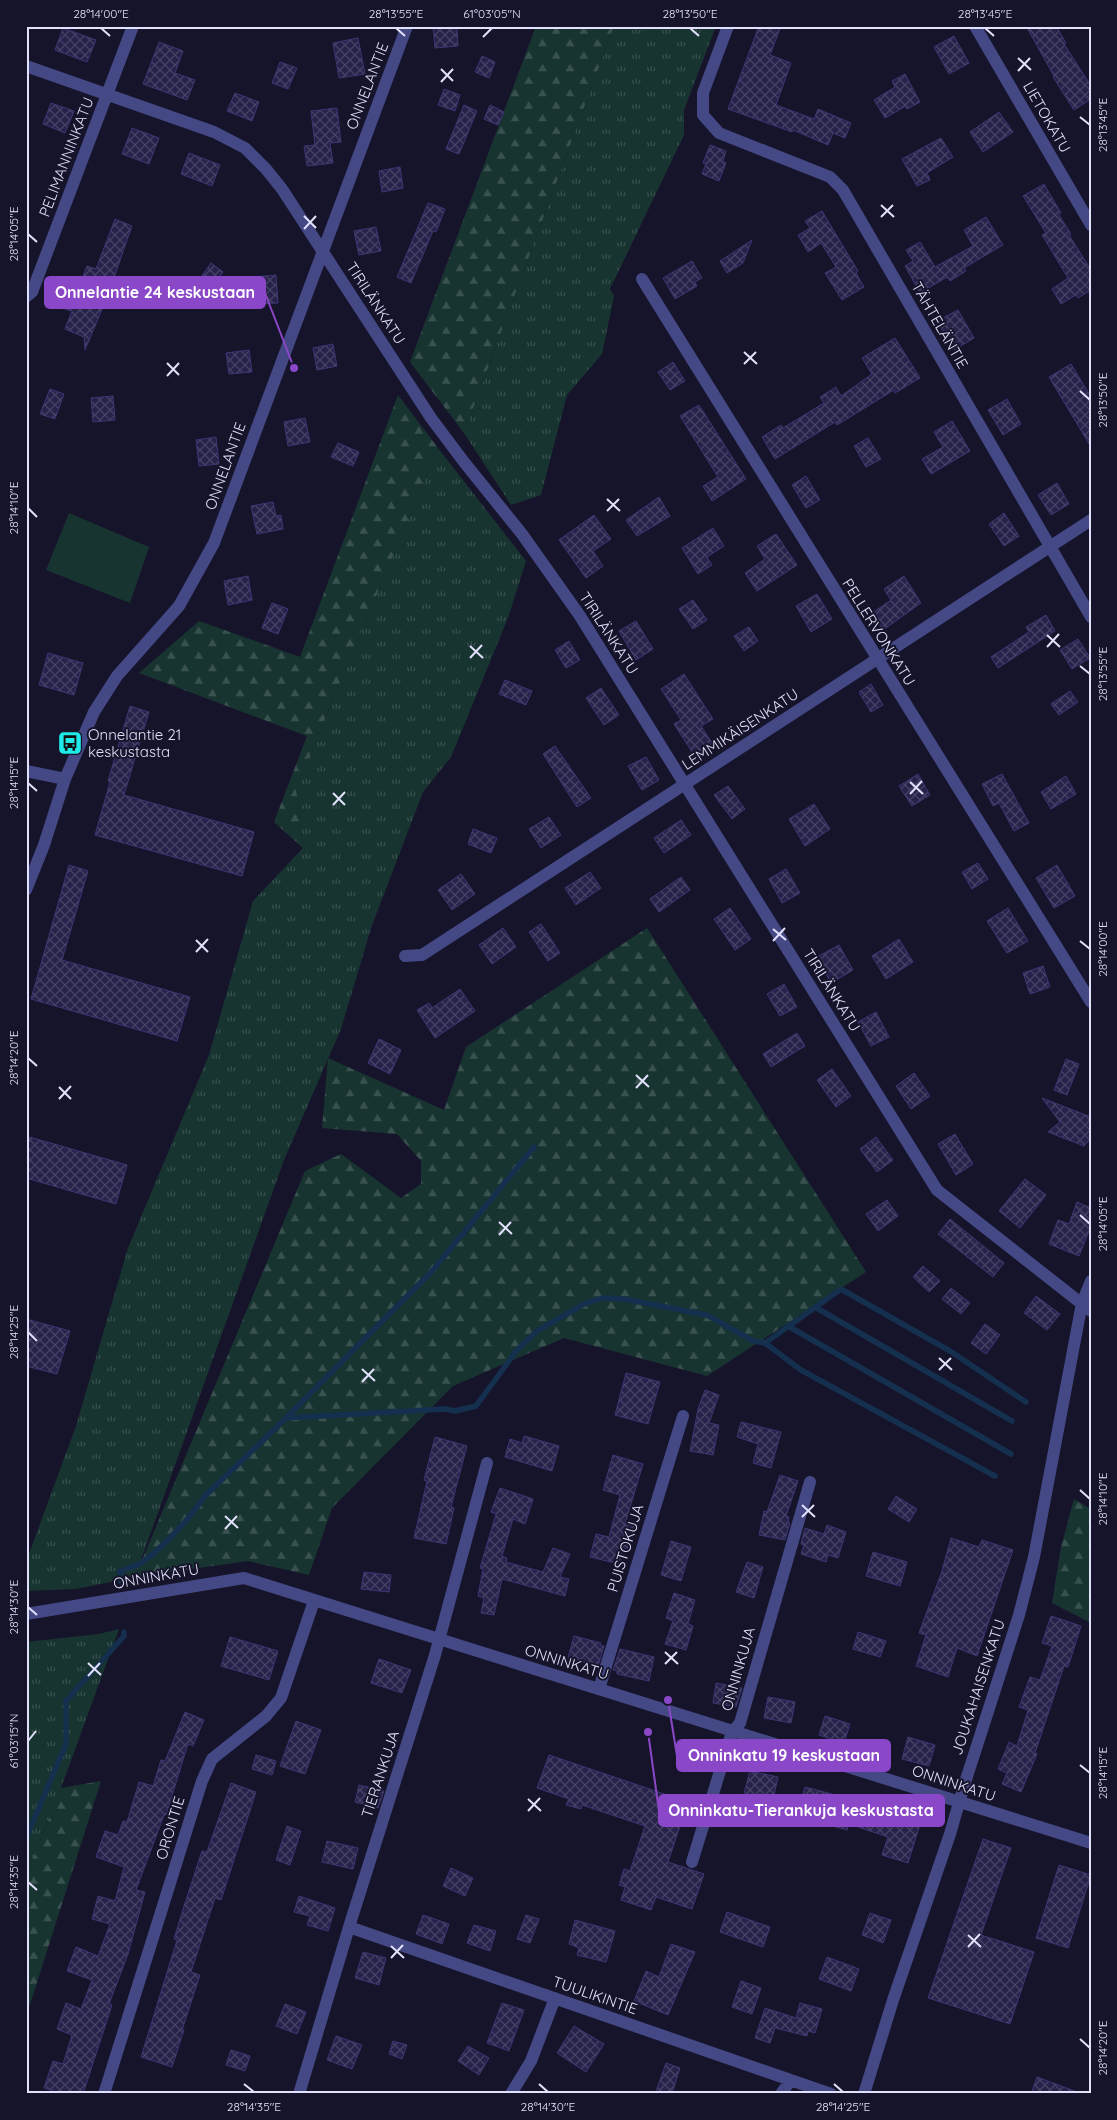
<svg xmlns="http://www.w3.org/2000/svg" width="1117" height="2120" font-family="Quicksand,sans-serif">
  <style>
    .grass { fill: url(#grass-tufts) }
    .forest { fill: url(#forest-firs) }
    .garden { fill: #183430 }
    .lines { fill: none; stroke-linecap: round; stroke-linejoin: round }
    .stream { stroke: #15304e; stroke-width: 5.5 }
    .building { fill: url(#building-cross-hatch); stroke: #3c3674 }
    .minor { stroke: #444885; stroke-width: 12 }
    .ticks { fill: none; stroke: #e1e1fc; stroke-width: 2 }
    .labels { text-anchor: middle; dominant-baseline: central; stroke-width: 4; stroke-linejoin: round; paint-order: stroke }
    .street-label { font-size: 15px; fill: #e1e1fc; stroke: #16142b }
    .poi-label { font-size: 15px; fill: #e1e1fc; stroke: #16142b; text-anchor: start }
    .leader { fill: none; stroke: #8a47c8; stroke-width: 2 }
    .callout-dot { fill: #8a47c8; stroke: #16142b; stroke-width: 2 }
    .callout { fill: #8a47c8; stroke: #8a47c8; stroke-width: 2 }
    .callout-label { font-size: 16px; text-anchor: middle; font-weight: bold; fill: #fff }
    .neatline { fill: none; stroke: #e1e1fc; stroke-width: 2 }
    .ticks-label { font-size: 12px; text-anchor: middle; fill: #e1e1fc }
  </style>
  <defs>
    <pattern id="grass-tufts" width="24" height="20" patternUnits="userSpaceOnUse" patternTransform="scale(1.25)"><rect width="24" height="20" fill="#183430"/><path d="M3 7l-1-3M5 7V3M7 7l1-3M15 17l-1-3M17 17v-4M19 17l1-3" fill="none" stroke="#39514f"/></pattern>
    <pattern id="forest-firs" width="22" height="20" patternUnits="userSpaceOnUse" patternTransform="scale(1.25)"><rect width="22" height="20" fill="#183430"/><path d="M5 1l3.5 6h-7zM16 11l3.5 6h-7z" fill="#39514f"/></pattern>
    <pattern id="building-cross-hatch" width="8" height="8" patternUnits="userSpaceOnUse" patternTransform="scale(1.25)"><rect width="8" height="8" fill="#26224a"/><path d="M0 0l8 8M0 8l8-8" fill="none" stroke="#454265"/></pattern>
  </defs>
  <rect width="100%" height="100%" fill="#16142b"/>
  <path class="grass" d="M614 26H716L684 110V135L610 289 614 296 602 354 567 395 541 495 511 505 464 433Z
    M438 448 526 561 508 618 451 757 423 792 371 928 341 1029 284 1160 135 1577 76 1589 26 1591V1562L76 1426 128 1248 209 1055 253 901 303 848 296 788Z
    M119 1629 61 1788 26 1875V1642L99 1634Z"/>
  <path class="forest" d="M536 26H614L464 433 410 362Z
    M398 395 438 448 296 788 303 848 274 822 307 736 139 673 199 621 300 657Z
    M647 928 866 1272 707 1376 564 1338 453 1386 332 1508 309 1575 248 1561 135 1577 305 1171 341 1154 401 1198 421 1184V1161L397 1134 322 1128 328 1058 444 1110 466 1047Z
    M1074 1499 1091 1509V1623L1052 1603 1061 1547Z
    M101 1781 26 2017V1875L61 1788Z"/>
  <path class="garden" d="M69 513 149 547 130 603 46 570Z"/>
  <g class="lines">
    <path class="stream" d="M815 1307 1012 1421
      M788 1326 1011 1454
      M765 1343 841 1289 950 1351 1026 1402
      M286 1418 445 1409 455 1411 476 1406 517 1350 537 1331 584 1304 602 1298 624 1299 707 1315 753 1341 765 1343 801 1370 995 1476
      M121 1582 120 1571C126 1569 133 1567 139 1564 159 1552 191 1517 204 1497L286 1418 433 1270 534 1147
      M26 1838 66 1744V1701L124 1636V1632"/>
  </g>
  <path class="building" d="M433 26H457L458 46 435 48Z
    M759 26H781L770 55 791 63 776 105 814 119 818 109 851 123 845 138 833 133 828 145 793 130 792 132 728 109Z
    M1026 26H1056L1066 43 1064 44 1091 86V99L1074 110 1053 77 1054 76Z
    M63 28 96 40 87 62 55 50Z
    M954 36 969 63 949 74 934 47Z
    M358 38 365 74 339 78 333 43Z
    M159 42 183 51 175 73 195 80 187 100 143 84Z
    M482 56 495 62 489 78 475 72Z
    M280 62 297 68 288 89 272 83Z
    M905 74 920 102 907 109 906 106 885 118 874 100 895 87 892 81Z
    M444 89 460 95 455 111 438 105Z
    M235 93 259 102 252 121 227 111Z
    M51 103 74 111 65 133 43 124Z
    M464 105 477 111 459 154 446 149Z
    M490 105 504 112 498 125 484 119Z
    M337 108 341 142 330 143 333 163 307 166 304 146 315 145 311 111Z
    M999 112 1013 132 983 152 970 132Z
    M132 128 159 138 149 164 122 154Z
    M941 138 953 157 927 173 930 180 917 186 902 159Z
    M710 145 726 151 723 161 726 163 719 181 702 174 706 164 703 163Z
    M189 153 220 165 212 186 181 174Z
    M400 167 403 188 382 192 379 171Z
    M1044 184 1061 213 1059 215 1071 234 1069 235 1091 270V290L1078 298 1076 295 1061 304 1052 289 1068 278 1042 235 1046 233 1023 196Z
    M428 203 445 209 436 232 433 231 411 283 397 277Z
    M822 211 858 271 856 273 864 287 842 300 825 273 836 267 821 243 808 252 798 235 810 228 805 221Z
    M986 217 1003 245 964 268 966 271 950 281 947 277 920 293 905 266 913 261 906 250 920 242 935 267 973 246 964 230Z
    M115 219 132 226 108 295 85 350 84 337 65 329 72 311 65 309 75 283 80 284 87 266 96 269Z
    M376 227 381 251 359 255 354 231Z
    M752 240 743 263 727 273 720 261Z
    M692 261 702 278 695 282 697 286 675 299 663 278Z
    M211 263 223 272 210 290 198 281Z
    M276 275 278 303 256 304 254 277Z
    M958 310 974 338 954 350 937 321Z
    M895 338 920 378 895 393 894 390 837 425 835 422 775 459 762 437 781 425 783 428 824 403 820 397 836 387 841 396 872 374 862 358Z
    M333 344 337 366 317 370 313 348Z
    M249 350 252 372 229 374 226 353Z
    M673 362 685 381 670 390 658 372Z
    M1071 364 1091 397V447L1049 377Z
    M50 389 64 394 55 419 40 414Z
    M113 396 115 420 93 422 91 398Z
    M1007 399 1021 424 1003 435 988 410Z
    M699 405 746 479 712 501 703 486 718 477 680 416Z
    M305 418 310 442 288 446 284 422Z
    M952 421 970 451 931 474 922 459 943 447 934 432Z
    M216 437 219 464 199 466 196 440Z
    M868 438 881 459 866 467 854 446Z
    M338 443 359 452 353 466 331 457Z
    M806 476 820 500 806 508 792 485Z
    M1057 483 1069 504 1051 515 1038 495Z
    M659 497 670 516 637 536 626 520Z
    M273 502 276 516 281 515 283 529 257 534 251 506Z
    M1004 513 1019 536 1004 546 989 524Z
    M594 515 611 539 593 551 603 566 586 578 559 540Z
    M713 528 724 546 707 557 712 565 698 574 682 548Z
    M776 534 797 565 757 591 745 573 765 559 757 546Z
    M248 576 252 600 228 605 224 581Z
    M904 576 921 603 883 630 872 613 891 600 884 589Z
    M817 594 832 619 811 632 796 606Z
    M693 600 707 620 693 629 679 609Z
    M272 603 288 609 278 634 262 628Z
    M1046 615 1055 631 998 668 991 657 1029 632 1026 627Z
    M636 621 653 649 636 660 619 631Z
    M749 627 758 641 744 651 734 636Z
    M1078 639 1090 658 1072 669 1060 650Z
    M569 641 580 660 566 668 555 650Z
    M48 653 83 663 74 695 39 685Z
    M684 674 713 719 701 726 712 743 694 755 674 724 681 720 661 689Z
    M505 680 532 691 526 705 499 694Z
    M871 684 883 705 871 712 859 692Z
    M601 688 619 715 604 725 586 698Z
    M1070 691 1078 702 1059 715 1051 704Z
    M130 706 149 712 124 795 254 832 242 876 95 835 110 782 108 781Z
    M555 746 591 798 577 807 543 754Z
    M646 757 659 780 642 790 628 766Z
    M918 774 930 795 912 806 899 786Z
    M1002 774 1029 823 1014 831 999 803 993 806 982 784Z
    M1066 776 1076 794 1051 809 1041 792Z
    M728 786 745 809 732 819 714 795Z
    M814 804 830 829 805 846 789 819Z
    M549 817 561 835 541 848 529 829Z
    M681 820 691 835 664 853 654 838Z
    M473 829 497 838 491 853 468 844Z
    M978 863 988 879 972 889 962 872Z
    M69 865 88 871 62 960 190 997 177 1041 31 999Z
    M1057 865 1075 896 1054 908 1036 878Z
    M786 869 800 893 782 903 769 879Z
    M590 872 601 888 576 905 565 888Z
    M461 874 475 894 452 910 438 890Z
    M681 877 690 890 659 912 650 899Z
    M730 908 751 939 735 950 714 919Z
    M1008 908 1028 941 1007 953 987 921Z
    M541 924 560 953 548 961 529 932Z
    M503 928 516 947 492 964 479 945Z
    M899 939 913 962 886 979 872 956Z
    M839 945 853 970 831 983 817 957Z
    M1043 966 1050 987 1030 994 1023 973Z
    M784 984 797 1007 780 1016 767 994Z
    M460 989 475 1011 435 1038 417 1010 429 1003 432 1008Z
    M876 1012 889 1037 871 1046 858 1022Z
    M797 1033 805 1046 771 1067 763 1054Z
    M379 1039 401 1050 390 1074 368 1063Z
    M1066 1059 1079 1064 1067 1095 1054 1090Z
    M832 1069 851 1096 836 1107 817 1080Z
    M914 1073 930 1096 911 1109 896 1086Z
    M1042 1098 1091 1117V1138L1084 1146 1048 1132 1060 1122Z
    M955 1134 973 1164 956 1175 938 1144Z
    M26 1136 127 1165 116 1204 26 1178Z
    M876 1137 893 1160 877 1172 860 1149Z
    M1025 1179 1046 1195 1020 1228 999 1211Z
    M887 1200 898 1216 878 1231 866 1214Z
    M1077 1202 1091 1208V1226L1079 1256 1049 1244 1058 1220 1069 1224Z
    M950 1219 1004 1263 993 1277 938 1234Z
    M923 1266 940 1281 929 1292 913 1277Z
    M951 1288 970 1303 961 1314 942 1299Z
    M1036 1296 1060 1314 1047 1330 1024 1313Z
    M26 1319 70 1331 57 1374 26 1366Z
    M985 1324 1000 1335 986 1354 971 1343Z
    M626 1373 660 1382 648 1424 615 1415Z
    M705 1390 719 1395 709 1423 719 1425 713 1455 690 1451 698 1409Z
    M741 1422 781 1432 771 1468 753 1463 758 1444 737 1437Z
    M524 1436 559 1446 552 1471 505 1457 510 1439 522 1443Z
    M435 1437 467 1446 451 1507 454 1508 446 1544 414 1538 427 1481 424 1480Z
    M613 1455 643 1464 625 1524 635 1526 628 1552 623 1550 619 1564 590 1557 596 1534 609 1537 620 1495 603 1490Z
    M780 1475 798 1481 786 1516 789 1517 788 1522 790 1523 785 1540 759 1535 764 1511 767 1512Z
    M500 1488 533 1499 525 1524 513 1519 502 1556 507 1558 506 1562 543 1572 553 1548 570 1554 560 1577 569 1579 565 1596 502 1579 494 1615 481 1613 484 1598 478 1596 483 1569 480 1568 496 1514 491 1512Z
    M896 1496 917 1509 909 1522 888 1509Z
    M827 1525 846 1532 838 1558 828 1555 826 1562 801 1554 804 1545 801 1544 805 1528 824 1534Z
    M951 1538 979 1547 982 1540 1013 1550 977 1656 957 1648 948 1677 916 1666 926 1635 919 1633 941 1574Z
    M671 1541 691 1547 681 1581 661 1575Z
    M873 1552 907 1562 900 1586 866 1576Z
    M747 1562 763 1567 754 1598 736 1592Z
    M364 1572 391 1575 389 1592 361 1589Z
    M674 1593 695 1600 688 1624 693 1626 686 1650 665 1644 673 1621 666 1618Z
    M1051 1616 1081 1626 1068 1667 1064 1666 1035 1753 1037 1754 1021 1792 1002 1784 1007 1773 998 1769 1009 1742 1017 1746 1028 1710 1019 1707 1030 1677 1040 1680 1052 1646 1042 1643Z
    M858 1632 886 1641 880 1657 853 1649Z
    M574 1636 601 1643 600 1645 604 1646 598 1666 568 1658Z
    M230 1637 278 1651 269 1680 221 1666Z
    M620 1649 654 1657 649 1681 617 1674V1671L613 1670Z
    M379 1659 411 1670 402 1693 371 1683Z
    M716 1683 742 1688 736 1707 713 1703Z
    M768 1697 795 1702 791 1723 764 1718Z
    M185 1712 204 1720 193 1746 188 1744 166 1815H164L136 1890 145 1892 128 1954 109 2004 112 2005 83 2094H63L44 2088 53 2061 63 2064 72 2035 57 2029 66 2003 81 2009 92 1980 67 1971 76 1947 98 1956 110 1924 92 1919 98 1896 115 1901 124 1867 96 1857 105 1831 118 1835 123 1821 127 1822 139 1782 153 1786 161 1760 165 1761Z
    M825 1716 850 1724 844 1743 819 1735Z
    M296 1721 321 1730 305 1774 280 1766Z
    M908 1737 935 1745 929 1766 902 1759Z
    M256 1755 276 1761 272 1775 252 1769Z
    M549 1755 688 1802 668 1862 704 1874 692 1909 656 1897 651 1910 621 1900 625 1887 619 1885 624 1869 630 1871 645 1826 582 1805 581 1809 566 1805 569 1799 537 1788Z
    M750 1771 778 1777 773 1800 744 1793Z
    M231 1783 256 1792 221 1900 215 1898 191 1972 200 1975 182 2030H184L172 2067 141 2057 177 1940 174 1939 184 1906 202 1851 207 1852Z
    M359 1785 384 1791 378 1808 355 1802Z
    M805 1787 855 1800 921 1821 908 1863 882 1855 888 1837 849 1824 847 1830 797 1816Z
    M287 1826 301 1831 290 1865 276 1860Z
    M983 1839 1011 1848 981 1935 1034 1952 1010 2024 928 1998Z
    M327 1841 358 1848 353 1869 322 1862Z
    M1059 1865 1091 1875 1068 1948 1036 1938Z
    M451 1868 473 1878 465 1896 443 1886Z
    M299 1896 335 1908 328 1931 307 1925 310 1916 294 1912Z
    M727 1912 770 1927 763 1947 720 1932Z
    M870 1913 891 1920 883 1943 862 1935Z
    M423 1915 449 1924 442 1944 416 1934Z
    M526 1915 539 1919 530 1943 517 1939Z
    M575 1920 615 1931 606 1962 577 1955 579 1948 569 1944Z
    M474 1925 496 1931 490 1951 467 1943Z
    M671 1944 695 1952 668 2015 634 2001 646 1971 659 1977Z
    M363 1952 386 1958 379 1985 355 1978Z
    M827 1957 859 1969 851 1991 819 1979Z
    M741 1981 761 1988 752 2014 732 2007Z
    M502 2003 524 2010 509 2051 487 2043Z
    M800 2003 822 2009 815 2033 808 2031 807 2036 775 2028 770 2043 755 2038 765 2008 796 2018Z
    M285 2004 306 2012 297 2034 276 2026Z
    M574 2026 604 2044 586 2072 557 2053Z
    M336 2036 362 2045 352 2069 327 2060Z
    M393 2041 407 2045 402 2059 389 2054Z
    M468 2046 489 2058 479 2075 458 2061Z
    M231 2050 250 2056 245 2071 226 2065Z
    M666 2063 680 2068 672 2094H655Z
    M1037 2077 1077 2092V2094H1040L1032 2091Z"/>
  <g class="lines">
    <path class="minor" d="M728 26 703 93V115L719 133 830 177 843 190 1091 617
      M975 26 1091 225
      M26 66 214 132 245 148 266 169 282 189 431 418 464 462 522 534 580 616 937 1190 1091 1311
      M642 279 1091 1002
      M26 297 32 292 133 26
      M26 771 65 779
      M26 890 44 845 65 779 94 712 117 676 179 606 214 543 407 26
      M405 956 422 955 1091 520
      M26 1614 244 1578 1091 1843
      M599 1689 683 1416
      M692 1862 732 1732 740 1723 810 1482
      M349 1927 831 2094
      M104 2094 202 1781 212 1759 266 1716 281 1698 314 1601
      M299 2094 349 1927 435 1655 487 1463
      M511 2094 531 2061 555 1998
      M781 2094 790 2081
      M864 2094 893 2000 950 1834 963 1789 1019 1615 1034 1557 1082 1303 1091 1281"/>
  </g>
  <path class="ticks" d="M101 28 110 36M396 28 405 36M690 28 699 36M985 28 994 36M483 37 492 28M1018 58 1031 70M441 69 453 81M1018 71 1030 58M441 82 453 69M1080 117 1090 125M881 205 894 217M304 216 316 228M881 217 893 205M304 229 316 216M28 234 37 242M744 352 757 364M167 363 179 375M744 364 756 352M167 376 179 363M1080 391 1090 400M607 499 620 511M28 508 37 517M607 511 619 499M1047 635 1060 647M470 646 483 658M1047 647 1059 634M470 658 482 645M1080 666 1090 674M910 782 923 794M28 783 37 791M333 793 345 805M910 794 922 781M333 805 345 792M773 929 786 940M196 940 208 952M773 941 785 928M1080 941 1090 949M196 952 208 939M28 1058 37 1066M636 1075 649 1087M59 1087 71 1099M636 1088 648 1075M59 1099 71 1086M1080 1215 1090 1224M499 1222 512 1234M499 1235 511 1222M28 1332 37 1341M939 1358 952 1370M362 1369 375 1381M939 1370 951 1358M362 1382 374 1369M1080 1490 1090 1499M802 1505 815 1517M225 1516 238 1528M802 1517 814 1505M225 1529 237 1516M28 1607 37 1615M665 1652 678 1664M88 1663 101 1675M665 1664 677 1652M88 1676 100 1663M28 1741 36 1731M1080 1765 1090 1773M528 1799 541 1811M528 1811 540 1798M28 1882 37 1890M968 1935 981 1947M391 1946 404 1958M968 1947 980 1934M391 1958 403 1945M1080 2039 1090 2048M244 2084 254 2092M539 2084 548 2092M834 2084 843 2092"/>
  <defs>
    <symbol id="bus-square" viewBox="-11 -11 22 22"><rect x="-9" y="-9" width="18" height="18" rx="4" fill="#1eebe9" stroke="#16142b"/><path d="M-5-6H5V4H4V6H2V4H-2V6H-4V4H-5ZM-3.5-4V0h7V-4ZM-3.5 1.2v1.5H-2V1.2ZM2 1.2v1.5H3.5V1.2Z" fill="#111"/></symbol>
  </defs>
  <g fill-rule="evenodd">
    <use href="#bus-square" x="56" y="729" width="28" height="28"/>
  </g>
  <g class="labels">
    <g class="street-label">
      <text transform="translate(367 86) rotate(-69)">ONNELANTIE</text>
      <text transform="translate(1047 117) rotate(60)">LIETOKATU</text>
      <text transform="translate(66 157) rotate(-69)">PELIMANNINKATU</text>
      <text transform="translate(376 303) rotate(57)">TIRILÄNKATU</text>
      <text transform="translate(940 325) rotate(60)">TÄHTELÄNTIE</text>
      <text transform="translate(225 466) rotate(-70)">ONNELANTIE</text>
      <text transform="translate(879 632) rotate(58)">PELLERVONKATU</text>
      <text transform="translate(609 633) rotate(57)">TIRILÄNKATU</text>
      <text transform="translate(740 729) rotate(-33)">LEMMIKÄISENKATU</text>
      <text transform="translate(832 990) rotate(58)">TIRILÄNKATU</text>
      <text transform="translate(625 1548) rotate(-73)">PUISTOKUJA</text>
      <text transform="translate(156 1576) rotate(-10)">ONNINKATU</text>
      <text transform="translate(567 1662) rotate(17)">ONNINKATU</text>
      <text transform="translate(738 1669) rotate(-74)">ONNINKUJA</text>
      <text transform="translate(978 1687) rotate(-72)">JOUKAHAISENKATU</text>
      <text transform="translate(380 1774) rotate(-72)">TIERANKUJA</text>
      <text transform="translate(954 1783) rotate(18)">ONNINKATU</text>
      <text transform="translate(170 1828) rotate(-73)">ORONTIE</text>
      <text transform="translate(595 1995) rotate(19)">TUULIKINTIE</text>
    </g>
    <g class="poi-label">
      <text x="88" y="734">Onnelantie 21<tspan x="88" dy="17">keskustasta</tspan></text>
    </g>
  </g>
  <path class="leader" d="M294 368L265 293M668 1700L677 1756M648 1732L659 1811"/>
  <g class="callout-dot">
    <circle cx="294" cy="368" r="5"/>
    <circle cx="668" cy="1700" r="5"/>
    <circle cx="648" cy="1732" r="5"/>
  </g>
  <g class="callout">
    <rect x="45" y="277" width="220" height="31" rx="5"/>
    <rect x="677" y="1740" width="213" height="31" rx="5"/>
    <rect x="659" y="1795" width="285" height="31" rx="5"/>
  </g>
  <g class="callout-label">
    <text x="155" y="298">Onnelantie 24 keskustaan</text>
    <text x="784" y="1761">Onninkatu 19 keskustaan</text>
    <text x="801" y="1816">Onninkatu-Tierankuja keskustasta</text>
  </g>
  <rect width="1117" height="2120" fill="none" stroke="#16142b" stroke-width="55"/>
  <rect x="28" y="28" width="1062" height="2064" class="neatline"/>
  <g class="ticks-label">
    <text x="101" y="18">28°14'00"E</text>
    <text x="396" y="18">28°13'55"E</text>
    <text x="492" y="18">61°03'05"N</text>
    <text x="690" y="18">28°13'50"E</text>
    <text x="985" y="18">28°13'45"E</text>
    <text transform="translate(1103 125) rotate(-90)" y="4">28°13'45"E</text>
    <text transform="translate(14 234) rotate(-90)" y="4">28°14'05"E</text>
    <text transform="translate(1103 400) rotate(-90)" y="4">28°13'50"E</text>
    <text transform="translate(14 508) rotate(-90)" y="4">28°14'10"E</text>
    <text transform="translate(1103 674) rotate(-90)" y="4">28°13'55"E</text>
    <text transform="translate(14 783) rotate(-90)" y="4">28°14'15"E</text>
    <text transform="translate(1103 949) rotate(-90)" y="4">28°14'00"E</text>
    <text transform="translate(14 1058) rotate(-90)" y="4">28°14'20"E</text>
    <text transform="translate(1103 1224) rotate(-90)" y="4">28°14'05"E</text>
    <text transform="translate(14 1332) rotate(-90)" y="4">28°14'25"E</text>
    <text transform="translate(1103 1499) rotate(-90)" y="4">28°14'10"E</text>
    <text transform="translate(14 1607) rotate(-90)" y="4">28°14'30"E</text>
    <text transform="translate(14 1741) rotate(-90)" y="4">61°03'15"N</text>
    <text transform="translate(1103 1773) rotate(-90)" y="4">28°14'15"E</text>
    <text transform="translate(14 1882) rotate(-90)" y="4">28°14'35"E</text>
    <text transform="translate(1103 2048) rotate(-90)" y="4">28°14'20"E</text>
    <text x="254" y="2111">28°14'35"E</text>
    <text x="548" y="2111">28°14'30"E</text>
    <text x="843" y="2111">28°14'25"E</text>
  </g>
</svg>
